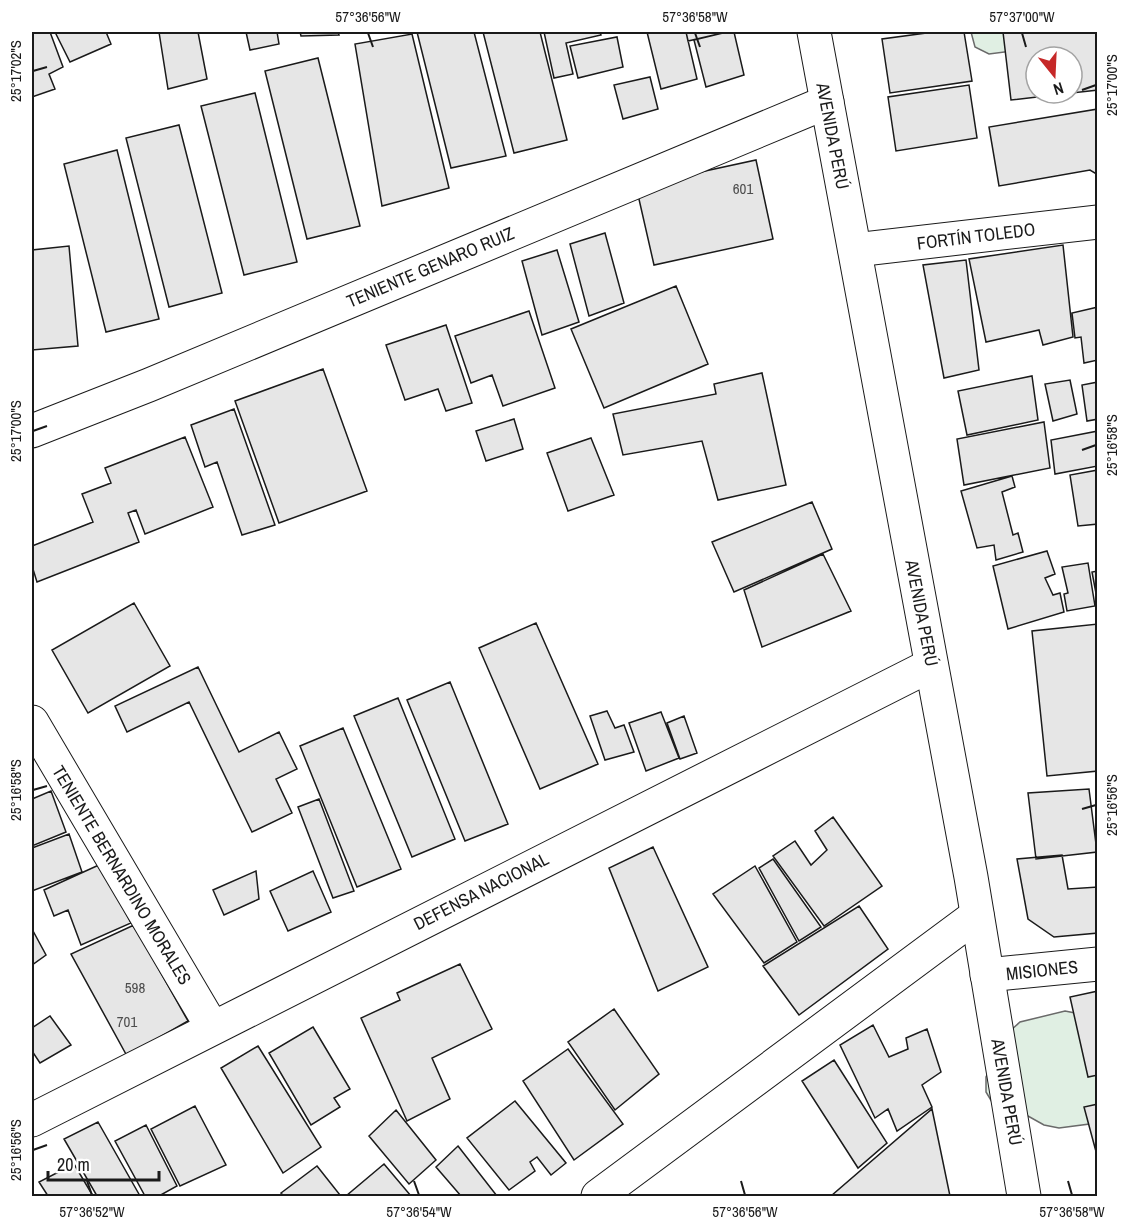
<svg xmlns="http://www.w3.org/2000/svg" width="1129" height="1228" font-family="'Archivo Narrow',sans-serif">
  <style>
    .green { fill: #e0efe3; stroke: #6a6a6a; stroke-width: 1.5 }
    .building { fill: #e6e6e6; stroke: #1a1a1a; stroke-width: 1.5 }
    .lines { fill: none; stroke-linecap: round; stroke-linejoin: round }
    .minor-casing { stroke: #1a1a1a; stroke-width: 35 }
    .tertiary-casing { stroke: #1a1a1a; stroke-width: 35 }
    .primary-casing { stroke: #1a1a1a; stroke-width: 35 }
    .minor { stroke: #fff; stroke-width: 33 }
    .tertiary { stroke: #fff; stroke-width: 33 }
    .primary { stroke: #fff; stroke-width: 33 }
    .ticks { fill: none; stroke: #1a1a1a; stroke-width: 2 }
    .labels { text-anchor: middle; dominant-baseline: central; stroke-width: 4.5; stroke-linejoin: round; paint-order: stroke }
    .number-label { font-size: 15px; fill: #4d4d4d }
    .street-label { font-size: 18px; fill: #1a1a1a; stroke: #fff }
    .neatline { fill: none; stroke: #1a1a1a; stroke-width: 2 }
    .ticks-label { font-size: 15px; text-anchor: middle; fill: #1a1a1a }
  </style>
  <rect width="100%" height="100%" fill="#fff"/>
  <path class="green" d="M971 32H1026L1028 40 1019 50 989 54 975 47Z
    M1065 1011 1080 1014 1097 1049V1123L1059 1128 1044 1125 1028 1116 995 1107 986 1092V1077L1009 1032 1020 1022Z"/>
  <path class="building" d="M32 32H50L63 67 49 74 55 89 32 97Z
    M55 32H106L111 44 70 62Z
    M159 32H198L207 79 168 89Z
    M246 32H277L279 44 250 50Z
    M300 32H338L339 35 301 36Z
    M417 32H474L506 156 451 168Z
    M483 32H540L567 140 514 153Z
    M544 32H600L601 35 566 43 573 74 554 78Z
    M647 32H686L697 79 661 89Z
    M686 32H727L688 41Z
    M727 32H734L744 75 706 87 694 40Z
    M934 32H964L972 81 890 93 882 39Z
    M1003 32H1098V90L1072 93V57H1036V93H1071L1011 100Z
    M412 34 449 188 382 206 355 44Z
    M617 37 623 67 578 78 570 46Z
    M318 58 360 226 307 239 265 71Z
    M650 77 658 109 623 119 614 85Z
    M969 85 977 138 896 151 888 97Z
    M255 93 297 262 244 275 201 106Z
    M1098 109V175L1090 170 999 186 989 127Z
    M179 125 222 293 169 307 126 138Z
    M117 150 159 319 106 332 64 164Z
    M756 160 773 239 654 265 636 186Z
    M605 233 624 303 589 316 570 244Z
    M1063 245 1073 337 1043 345 1039 330 986 342 969 259Z
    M69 246 78 346 32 350V250Z
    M557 250 579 322 542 335 522 261Z
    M966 260 979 370 944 378 923 265Z
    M676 286 708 364 604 408 571 329Z
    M1098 307V360L1084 363 1081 337 1075 338 1072 313Z
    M529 311 555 388 503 406 492 375 471 383 455 336Z
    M446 325 472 403 446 411 438 389 405 400 386 345Z
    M323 369 367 491 279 523 235 401Z
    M762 373 786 485 718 500 702 441 623 455 613 414 716 394 714 384Z
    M1032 376 1038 420 967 435 958 391Z
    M1070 380 1077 414 1053 421 1045 384Z
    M1098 382V419L1087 421 1082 385Z
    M234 409 275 525 242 535 217 462 205 467 191 425Z
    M514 419 523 449 486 461 476 431Z
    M1044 422 1050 468 964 485 957 439Z
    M1098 431V466L1055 474 1051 440Z
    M185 437 213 507 145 534 136 510 128 513 139 542 37 582 32 566V546L93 522 82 494 111 483 105 468Z
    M591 438 614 495 568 511 547 453Z
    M1098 470V524L1078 526 1070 475Z
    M1012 476 1015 487 1002 492 1013 535 1018 533 1023 552 996 560 994 545 977 548 961 491Z
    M812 502 832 549 734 592 712 542Z
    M1047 551 1055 574 1045 578 1053 595 1060 593 1064 612 1008 629 993 566Z
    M823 554 851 611 762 647 744 590Z
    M1088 563 1095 606 1067 611 1064 594 1068 593 1062 567Z
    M1098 571V604L1092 572Z
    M134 603 170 666 88 713 52 650Z
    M536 623 598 764 540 789 479 648Z
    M1098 624V771L1047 776 1032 631Z
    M198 667 239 752 279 732 297 769 276 779 292 813 252 832 189 702 127 732 115 706Z
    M450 682 508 824 465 841 407 700Z
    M398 698 455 839 412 857 354 716Z
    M607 711 615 728 624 725 634 752 605 760 590 716Z
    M661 712 679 758 646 771 629 723Z
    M684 716 697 753 680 759 667 723Z
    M343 728 401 869 357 887 300 746Z
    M1089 789 1097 852 1036 859 1028 793Z
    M51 791 66 832 32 846V799Z
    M319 799 354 891 333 898 298 807Z
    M833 817 882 886 824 926 773 856 795 841 811 865 827 850 815 831Z
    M69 834 82 872 32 891V848Z
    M653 847 708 967 658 991 609 868Z
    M1062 855 1068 889 1098 887V933L1054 937 1028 919 1017 859Z
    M773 859 821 927 799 941 759 868Z
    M101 864 131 923 81 945 68 910 54 916 44 890Z
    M755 866 797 942 764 963 713 894Z
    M256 871 259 899 224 915 213 890Z
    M313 871 331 912 288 931 270 891Z
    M859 906 888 949 799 1015 763 966Z
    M134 925 188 1021 127 1056 71 954Z
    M32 929 46 955 32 965Z
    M460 964 492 1029 432 1058 450 1099 407 1121 361 1018 400 1000 397 993Z
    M1098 991V1075L1088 1077 1070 997Z
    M614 1009 659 1074 615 1110 568 1042Z
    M50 1016 71 1045 40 1063 32 1051V1028Z
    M873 1025 889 1057 908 1049 906 1038 927 1029 941 1072 922 1085 932 1107 897 1131 888 1109 875 1118 840 1045Z
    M313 1027 350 1089 334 1098 340 1107 311 1125 269 1053Z
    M258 1046 321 1147 283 1173 221 1068Z
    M568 1049 623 1124 574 1160 523 1081Z
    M834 1060 887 1143 858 1168 802 1081Z
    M515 1101 566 1163 551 1175 537 1157 530 1162 535 1171 509 1190 467 1138Z
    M1098 1104V1159L1084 1107Z
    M195 1106 226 1165 180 1186 151 1129Z
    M932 1109 950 1196H831Z
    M396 1110 436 1160 409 1184 369 1136Z
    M98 1122 140 1196H97L64 1139Z
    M146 1125 177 1186 159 1196H145L115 1141Z
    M458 1146 497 1196H461L436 1167Z
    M74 1164 93 1196H48L39 1182Z
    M384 1164 411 1196H346Z
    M317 1166 340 1195 284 1196 281 1193Z"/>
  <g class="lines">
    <defs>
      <path id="minor" d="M855 250 1098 222
        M32 431 149 385 827 102
        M32 722 212 1027
        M987 975 1098 964
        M32 1120 931 665"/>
      <path id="tertiary" d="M598 1196 977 915"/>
      <path id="primary" d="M814 32 971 877 1024 1196"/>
    </defs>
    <use href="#minor" class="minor-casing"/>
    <use href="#tertiary" class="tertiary-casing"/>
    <use href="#primary" class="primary-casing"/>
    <use href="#minor" class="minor"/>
    <use href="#tertiary" class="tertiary"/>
    <use href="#primary" class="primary"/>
  </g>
  <path class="ticks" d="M368 33 373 47M695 33 700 47M1022 33 1026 47M33 71 47 67M1082 90 1096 85M33 431 47 426M1082 450 1096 445M33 790 47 786M1082 809 1096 805M33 1150 47 1145M87 1181 92 1195M414 1181 419 1195M741 1181 745 1195M1068 1181 1072 1195"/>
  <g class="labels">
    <g class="number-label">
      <text x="743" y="188">601</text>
      <text x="135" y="987">598</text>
      <text x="127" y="1021">701</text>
    </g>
    <g class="street-label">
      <text transform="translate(833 136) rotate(79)">AVENIDA PERÚ</text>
      <text transform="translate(976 236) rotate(-7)">FORTÍN TOLEDO</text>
      <text transform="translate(430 267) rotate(-23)">TENIENTE GENARO RUIZ</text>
      <text transform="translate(922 613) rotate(79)">AVENIDA PERÚ</text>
      <text transform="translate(122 875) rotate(59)">TENIENTE BERNARDINO MORALES</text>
      <text transform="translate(481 891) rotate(-27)">DEFENSA NACIONAL</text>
      <text transform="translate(1042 970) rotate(-6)">MISIONES</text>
      <text transform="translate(1007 1092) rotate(80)">AVENIDA PERÚ</text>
    </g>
  </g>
  <rect width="1129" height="1228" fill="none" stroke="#ffffff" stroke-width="66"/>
  <g transform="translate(1054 75) rotate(162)"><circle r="28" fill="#ffffff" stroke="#a3a3a3" stroke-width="1.5"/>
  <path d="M0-4.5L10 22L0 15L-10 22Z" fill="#c62828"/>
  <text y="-9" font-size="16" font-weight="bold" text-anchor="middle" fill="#1a1a1a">N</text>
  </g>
  <path d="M48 1171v9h111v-9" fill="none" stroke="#1a1a1a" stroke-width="3"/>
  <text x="57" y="1171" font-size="18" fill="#1a1a1a" stroke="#ffffff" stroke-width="4.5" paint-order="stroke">20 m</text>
  <rect x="33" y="33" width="1063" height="1162" class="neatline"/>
  <g class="ticks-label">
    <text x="368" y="22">57°36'56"W</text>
    <text x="695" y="22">57°36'58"W</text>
    <text x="1022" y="22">57°37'00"W</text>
    <text transform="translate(16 71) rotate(-90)" y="5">25°17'02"S</text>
    <text transform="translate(1112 85) rotate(-90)" y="5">25°17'00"S</text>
    <text transform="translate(16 431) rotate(-90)" y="5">25°17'00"S</text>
    <text transform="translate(1112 445) rotate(-90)" y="5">25°16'58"S</text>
    <text transform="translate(16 790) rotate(-90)" y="5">25°16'58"S</text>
    <text transform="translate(1112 805) rotate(-90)" y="5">25°16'56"S</text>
    <text transform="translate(16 1150) rotate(-90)" y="5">25°16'56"S</text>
    <text x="92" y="1217">57°36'52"W</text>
    <text x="419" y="1217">57°36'54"W</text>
    <text x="745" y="1217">57°36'56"W</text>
    <text x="1072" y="1217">57°36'58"W</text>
  </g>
</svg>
